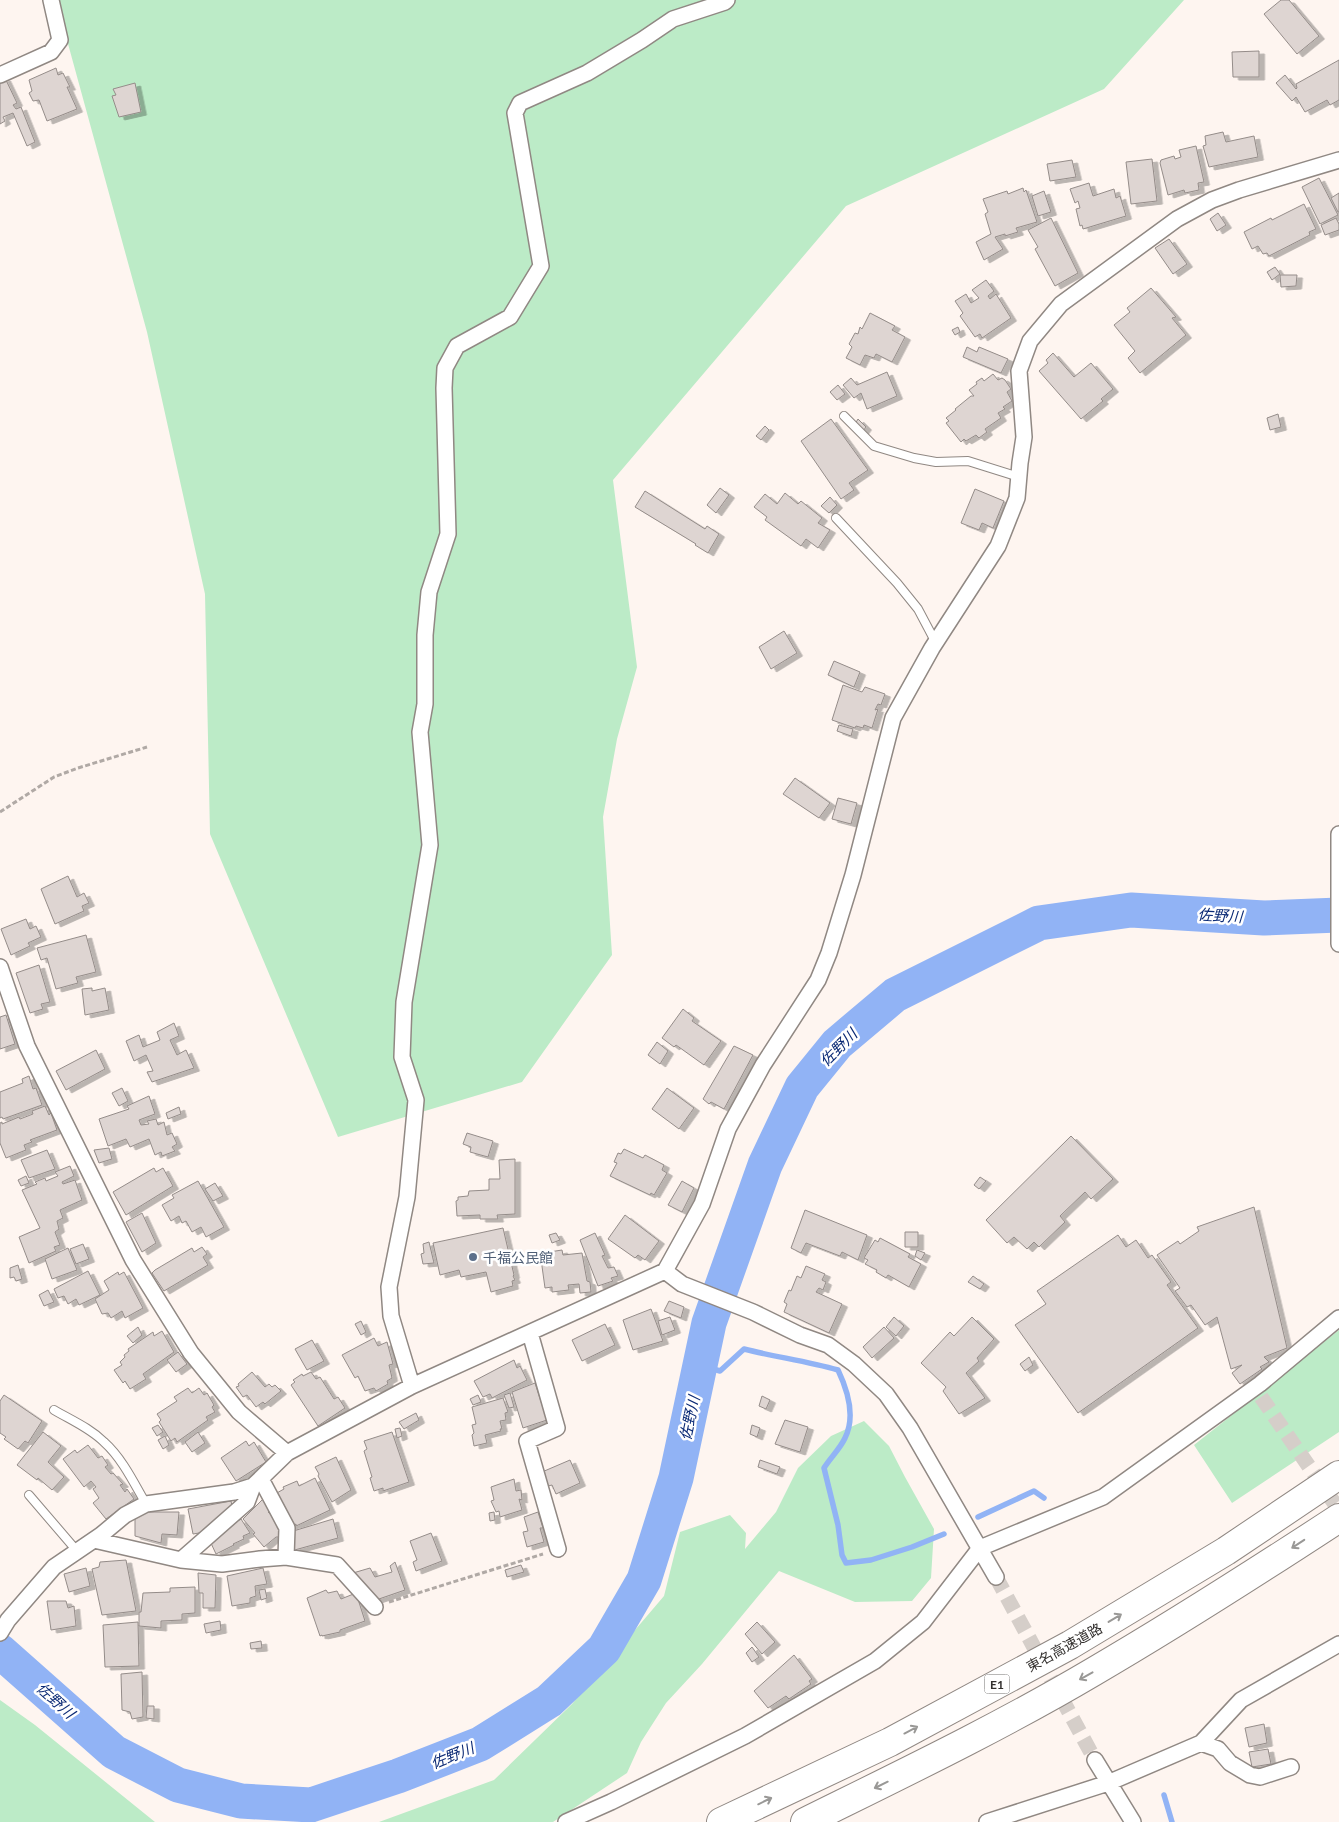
<svg xmlns="http://www.w3.org/2000/svg" width="1339" height="1822" font-family="Lato,'Noto Sans JP',sans-serif">
  <style>
    .green { fill: #bcebc7 }
    .lines { fill: none; stroke-linecap: round; stroke-linejoin: round }
    .stream { stroke: #91b3f5; stroke-width: 5.5 }
    .river { stroke: #91b3f5; stroke-width: 35 }
    .building { fill: #ded5d2; stroke: #948c89; filter: url(#shadow) }
    .street-tunnel { stroke: #d5cec9; stroke-width: 15; stroke-dasharray: 15 8; stroke-linecap: butt }
    .lane-casing { stroke: #908883; stroke-width: 10 }
    .street-casing { stroke: #908883; stroke-width: 18 }
    .highway-casing { stroke: #908883; stroke-width: 30 }
    .path { stroke: #b0a9a5; stroke-width: 3; stroke-dasharray: 5 2.5; stroke-linecap: butt }
    .lane { stroke: #fff; stroke-width: 8 }
    .street { stroke: #fff; stroke-width: 15 }
    .highway { stroke: #fff; stroke-width: 28 }
    .oneway { stroke: #999896 }
    .service-dot { fill: #5c6f8a; stroke: #fff; stroke-width: 2 }
    .labels { text-anchor: middle; dominant-baseline: central; stroke-width: 5; stroke-linejoin: round; paint-order: stroke }
    .shield { fill: #fff; stroke: #706e6d; stroke-width: 1 }
    .shield-label { font-size: 12px; font-weight: bold; fill: #33302e }
    .service-label { font-size: 14px; fill: #4e5e75; stroke: #fff; text-anchor: start }
    .street-label { font-size: 14px; fill: #33302e; stroke: #fff }
    .water-label { font-size: 15px; font-style: italic; fill: #0b2a75; stroke: #fff }
  </style>
  <defs>
    <filter id="shadow"><feDropShadow dx="5.5" dy="3" stdDeviation="0" flood-color="#0004"/></filter>
  </defs>
  <rect width="100%" height="100%" fill="#fef5f0"/>
  <path class="green" d="M56 0H1184L1104 89 846 206 613 480 637 667 617 739 603 817 612 955 522 1082 338 1137 210 834 205 594 147 332Z
    M1339 1330V1432L1232 1503 1194 1445Z
    M864 1421 889 1446 905 1477 934 1529 931 1578 912 1601 855 1602 779 1571 702 1664 666 1703 641 1742 627 1773 553 1822H379L494 1780 572 1704 664 1596 680 1532 730 1515 746 1533 745 1549 776 1512 798 1468 831 1436Z
    M0 1700 35 1725 155 1822H0Z"/>
  <g class="lines">
    <path class="stream" d="M700 1365 720 1371 744 1349C775 1357 807 1361 838 1370 848 1391 856 1416 845 1438 840 1449 830 1458 824 1468L838 1525 842 1555 846 1563 871 1560 912 1547 944 1534
      M978 1517 1034 1491 1044 1498
      M1164 1795 1172 1822"/>
    <path class="river" d="M0 1651 114 1752 178 1785 241 1801 311 1805 398 1776 480 1744 549 1701 604 1649 644 1580 676 1478 709 1323 765 1165 802 1087 837 1044 895 995 1039 923 1131 910 1264 918 1339 915"/>
  </g>
  <path class="building" d="M1281 0H1289L1319 36 1297 54 1264 14Z
    M1259 51V77H1233L1232 52Z
    M1339 60V100L1330 105 1327 100 1305 112 1296 97 1292 101 1276 83 1285 75 1296 89 1297 88 1296 84Z
    M56 68 58 75 63 73 70 87H67L77 109 47 121 39 100 33 101 29 93 32 91 29 80Z
    M5 78 17 103 13 105 16 109 21 107 35 142 27 146 13 113 3 117 5 121 0 124V80Z
    M135 83 141 112 119 117 112 96 116 95 113 89Z
    M1223 132 1226 142 1254 136 1258 157 1209 167 1203 146 1206 145 1205 136Z
    M1196 146 1204 182 1198 183 1199 190 1185 193 1184 190 1168 195 1160 163 1161 160 1174 156 1175 159 1181 157 1179 150Z
    M1152 159 1157 201 1131 204 1126 162Z
    M1072 160 1076 177 1050 181 1047 164Z
    M1319 178 1338 215 1320 224 1302 187Z
    M1089 183 1093 196 1114 189 1116 198 1120 196 1126 216 1083 229 1082 225 1080 226 1076 209 1080 208 1078 201 1075 203 1070 189Z
    M1023 188 1024 192 1026 190 1037 222 1016 228 1018 232 1005 236V234L995 237 1003 249 984 260 976 242 991 234 985 214 988 212 983 199 1007 191 1008 194Z
    M1044 191 1051 212 1038 216 1032 196Z
    M1339 193V212H1338L1331 198Z
    M1304 204 1316 229 1309 232 1310 235 1269 256 1267 253 1263 254 1258 246 1252 249 1244 232 1271 218 1272 220Z
    M1218 213 1226 225 1217 231 1210 219Z
    M1051 218 1078 273 1055 286 1035 249 1038 247 1028 230Z
    M1336 218 1339 224V230L1325 235 1321 225Z
    M1169 239 1187 264 1173 274 1155 248Z
    M1275 267 1280 274 1272 280 1267 272Z
    M1280 275H1297L1296 286 1281 287Z
    M986 280 994 291 988 296 990 299 996 294 1011 318 982 338 980 334 975 337 960 316 963 313 955 301 966 294 971 303 979 298 972 290Z
    M1151 288 1176 317 1172 318 1186 335 1140 373 1128 358 1135 351 1114 325 1130 312 1127 308Z
    M870 313 895 326 892 330 905 337 892 362 876 354 874 358 865 355 860 365 846 358 852 347 849 344 855 333 858 334 860 327 862 329Z
    M958 327 960 332 955 335 952 330Z
    M967 347 977 352 979 347 1008 359 1001 373 963 357Z
    M1053 353 1074 377 1091 363 1113 389 1101 399 1103 401 1081 419 1039 371 1048 363 1046 360Z
    M887 372 897 396 867 409 861 393 854 398 843 385 851 378 857 385Z
    M993 374 998 380 1002 378 1005 380 1011 389 1007 392 1012 401 1003 407 1005 409 998 413 1001 418 985 429 987 432 979 438 976 435 966 441 964 439 961 442 946 423 949 421 946 418 956 410 955 409 971 396H974L969 390 977 384 976 382 982 378 984 381Z
    M838 385 845 394 837 400 830 392Z
    M1278 414 1281 427 1270 430 1267 418Z
    M831 419 868 470 849 483 854 490 841 499 801 441Z
    M858 419 866 427 863 431 855 424Z
    M765 426 769 430 761 440 756 436Z
    M720 488 729 495 716 513 707 505Z
    M975 489 1004 501 993 528 982 523 979 530 961 523Z
    M645 491 705 529 707 526 719 534 708 553 695 545 696 544 635 507Z
    M785 493 798 504 801 501 822 518 818 523 830 530 818 548 806 539 801 546 765 520 767 517 754 507 765 494 777 504Z
    M830 497 837 505 829 513 821 506Z
    M784 631 797 653 771 669 759 647Z
    M834 661 860 672 854 687 828 675Z
    M843 685 862 692 865 687 885 694 881 705 878 704 875 710 878 709 872 728 864 725 863 728 856 726 855 728 832 720Z
    M839 725 853 729 851 736 837 731Z
    M795 778 830 803 819 818 783 794Z
    M838 798 857 803 851 824 832 819Z
    M68 876 77 897 84 893 89 903 82 906 84 911 55 924 41 889Z
    M26 919 30 929 36 926 41 937 28 943 30 946 11 955 1 929Z
    M86 935 96 972 76 977 78 983 56 989 47 958 41 960 37 948Z
    M39 965 50 1002 41 1004 43 1009 30 1013 16 973Z
    M92 988V991L105 988 109 1010 85 1015 82 989Z
    M683 1009 694 1018 692 1021 721 1041 704 1065 676 1045 674 1047 662 1038Z
    M6 1015 15 1044 0 1049V1017Z
    M174 1023 179 1036 170 1040 177 1055 186 1050 194 1068 152 1082 147 1072 153 1071 146 1055 134 1061 126 1041 139 1035 143 1047 160 1040 157 1032Z
    M657 1042 668 1051 660 1064 648 1055Z
    M734 1046 753 1055 724 1109 711 1102 709 1104 703 1099Z
    M96 1050 105 1069 66 1090 56 1071Z
    M29 1076 33 1089 36 1088 42 1105 3 1119 2 1117 0 1118V1092L23 1083 22 1079Z
    M122 1088 128 1101 119 1106 112 1093Z
    M667 1088 694 1108 679 1129 652 1109Z
    M149 1096 155 1114 139 1120 141 1125 149 1124 147 1121 156 1119 158 1125 164 1122 167 1135 172 1133 177 1144 172 1147 175 1151 162 1156 161 1152 155 1155 149 1139 130 1147 126 1139 108 1146 99 1119 129 1109 127 1106Z
    M45 1106 49 1115 51 1113 57 1130 30 1140 32 1142 24 1145 26 1150 6 1158 0 1143V1123L2 1122V1124L19 1117 20 1119 33 1114 32 1111Z
    M179 1107 181 1114 168 1119 166 1113Z
    M467 1133 493 1141 488 1157 470 1152 471 1147 463 1144Z
    M1071 1136 1113 1179 1091 1199 1085 1192 1060 1216 1065 1222 1039 1247 1034 1242 1027 1249 1014 1237 1007 1243 986 1220Z
    M109 1148 112 1159 99 1163 94 1150Z
    M624 1149 643 1158 645 1155 664 1165 662 1170 667 1173 654 1195 651 1193 650 1195 610 1176 617 1163 614 1162 618 1153 621 1154Z
    M47 1150 55 1169 29 1178 21 1160Z
    M515 1159V1214L497 1215 498 1219H480V1215L457 1216 456 1201 458 1200V1197L468 1196 469 1191 489 1190V1179H500L499 1160Z
    M70 1166 74 1176 62 1182 63 1184 75 1180 82 1200 60 1210 63 1218 57 1221 59 1229 55 1232 60 1245 54 1247 56 1251 29 1263 19 1237 40 1228 22 1190 37 1184 35 1182 45 1178 46 1181 58 1176 55 1172Z
    M154 1168 156 1172 163 1168 173 1186 126 1215 113 1192Z
    M26 1176 29 1183 21 1186 18 1180Z
    M980 1177 986 1181 979 1189 974 1185Z
    M198 1181 224 1227 206 1237 201 1227 192 1232 186 1221 182 1223 179 1216 171 1221 162 1205 174 1198 172 1195Z
    M682 1181 694 1188 682 1212 668 1205Z
    M215 1183 223 1196 213 1201 205 1189Z
    M1254 1207 1287 1348 1264 1357 1269 1362 1260 1367 1262 1369 1240 1384 1232 1373 1242 1365 1231 1369 1217 1317 1205 1325 1191 1305 1187 1307 1175 1291 1180 1288 1157 1255 1178 1241 1180 1244 1199 1231 1197 1227Z
    M805 1210 867 1235 858 1260 842 1252 840 1256 806 1243 801 1253 791 1248Z
    M142 1213 156 1243 142 1252 126 1222Z
    M625 1215 659 1241 645 1260 638 1255 635 1258 608 1239Z
    M503 1228 514 1275 513 1276 515 1280 512 1281 513 1286 491 1292 486 1272 461 1277 459 1270 440 1275 433 1243Z
    M905 1232H918V1247H905Z
    M556 1233 560 1240 552 1243 549 1235Z
    M595 1233 605 1255 602 1256 608 1268 614 1267 618 1276 611 1278 613 1281 598 1286 580 1240Z
    M1118 1235 1126 1247 1136 1240 1148 1258 1152 1255 1171 1282 1167 1285 1198 1328 1078 1413 1015 1325 1046 1304 1037 1291Z
    M880 1238 910 1254 908 1257 921 1264 909 1287 888 1275 886 1278 876 1272 877 1270 865 1264 868 1260 864 1258 875 1240 878 1242Z
    M429 1242 434 1263 423 1264 421 1254 424 1253 423 1244Z
    M83 1244 89 1259 76 1264 70 1249Z
    M202 1247 207 1254 203 1257 208 1265 164 1291 152 1273 155 1270 192 1248 194 1252Z
    M68 1248 77 1270 52 1279 45 1259Z
    M562 1250 563 1255 582 1253 587 1281 590 1282 591 1292 580 1293 579 1284 568 1285 569 1290 552 1292V1287L545 1288 541 1259H544L543 1253Z
    M917 1250 925 1253 921 1260 915 1256Z
    M18 1265 22 1279 16 1281 14 1277 10 1278V1268Z
    M806 1266 825 1274 822 1280 826 1282 823 1290 819 1288 816 1292 842 1304 829 1333 784 1312 787 1304 784 1302 789 1290 791 1291 797 1276 801 1278Z
    M88 1271 100 1295 79 1305 76 1299 68 1304 64 1296 58 1298 54 1289Z
    M118 1272 119 1275 124 1272 143 1308 125 1318 122 1311 111 1318 108 1313 102 1314 95 1299 109 1290 104 1281Z
    M973 1276 984 1284 980 1289 968 1282Z
    M48 1290 54 1302 44 1306 39 1295Z
    M669 1301 684 1307 681 1318 664 1311Z
    M651 1309 663 1341 633 1350 623 1320Z
    M670 1317 675 1330 662 1335 658 1321Z
    M894 1317 904 1326 896 1336 886 1327Z
    M972 1317 994 1339 977 1358 979 1361 966 1373 985 1398 959 1414 943 1391 946 1387 921 1363 950 1332 954 1336Z
    M361 1321 366 1332 361 1335 355 1324Z
    M605 1324 615 1345 582 1361 572 1340Z
    M138 1327 142 1335 133 1343 127 1336Z
    M884 1327 894 1338 872 1358 863 1347Z
    M162 1331 174 1352 143 1374 146 1379 130 1389 125 1381 123 1383 114 1370 122 1365 120 1362 125 1357 124 1355 129 1351 128 1349 153 1332 154 1336Z
    M374 1338 378 1346 387 1342 393 1364 389 1365 392 1378 387 1381 388 1384 376 1391 374 1388 365 1391 358 1376 355 1378 342 1355Z
    M312 1340 324 1361 307 1370 295 1349Z
    M178 1352 187 1364 176 1372 167 1360Z
    M1029 1357 1033 1365 1025 1371 1020 1364Z
    M514 1360 517 1368 520 1366 527 1380 492 1398 490 1394 483 1397 474 1381Z
    M252 1372 265 1387 269 1384 272 1387 275 1385 281 1391 265 1404 263 1402 256 1407 247 1395 243 1397 236 1387 239 1386 238 1384Z
    M311 1372 316 1379 320 1377 334 1399 338 1397 345 1408 318 1426 291 1385 295 1382 293 1380 302 1374 303 1376Z
    M535 1383 547 1420 523 1428 512 1392Z
    M188 1388 192 1393 199 1388 204 1395 207 1393 214 1405 212 1407 215 1412 206 1417 208 1420 177 1442 175 1438 171 1441 159 1422 161 1420 157 1414 177 1401 174 1397Z
    M510 1393 514 1407 509 1408 504 1395Z
    M4 1395 42 1421 28 1443 25 1441 18 1449 4 1439 6 1437 0 1433V1401Z
    M478 1395 481 1402 473 1405 470 1399Z
    M762 1396 770 1400 766 1409 759 1406Z
    M503 1398 508 1412 505 1413 506 1420 500 1421 502 1429H500L501 1431 485 1435 487 1443 474 1446 472 1435 474 1433 472 1425 476 1424 472 1407Z
    M416 1413 419 1420 404 1429 399 1422Z
    M785 1420 808 1427 800 1452 775 1444Z
    M158 1425 163 1432 157 1436 152 1428Z
    M752 1425 760 1428 757 1437 750 1434Z
    M400 1428 402 1436 397 1438 395 1429Z
    M43 1432 61 1446 48 1462 64 1477 52 1490 38 1478 37 1480 17 1465Z
    M198 1432 205 1443 192 1452 185 1442Z
    M392 1432 409 1482 383 1491V1488L374 1491 370 1478 372 1477 364 1451 367 1449 364 1441Z
    M165 1436 169 1445 163 1449 158 1440Z
    M246 1441 249 1446 254 1442 266 1462 236 1481 221 1458Z
    M88 1445 98 1458 102 1456 108 1465 105 1467 111 1474 113 1473 123 1484 120 1485 125 1492 127 1489 134 1499 106 1519 93 1503 99 1498 93 1489 96 1487 91 1481 84 1487 63 1459 75 1450 77 1453Z
    M336 1457 351 1490 332 1502 318 1476 319 1474 315 1467Z
    M570 1460 580 1483 556 1494 552 1485 548 1486 542 1472Z
    M760 1460 780 1467 777 1474 758 1467Z
    M315 1478 330 1510 296 1526V1524L291 1527 275 1494 284 1489 283 1487 297 1481 299 1486Z
    M514 1479 516 1491 521 1490 522 1500 519 1499 522 1510 500 1517 499 1511 496 1512 491 1501 494 1500 491 1487Z
    M263 1499 272 1508 268 1512 281 1523 277 1528H281L280 1537H276L264 1547 253 1534 255 1533 243 1519Z
    M231 1501 233 1511 200 1538 199 1533 193 1534 188 1509Z
    M142 1512H179L177 1535 162 1534 161 1543 135 1536V1517Z
    M494 1512 495 1520 490 1521 489 1513Z
    M538 1512 543 1528H540L544 1542 527 1547 523 1532 528 1531 524 1517Z
    M241 1519 250 1533 243 1536 244 1539 233 1544 234 1545 216 1554 210 1541 235 1520 236 1522Z
    M333 1519 338 1538 291 1551 290 1532Z
    M431 1533 442 1561 416 1571 413 1562 417 1560 410 1541Z
    M126 1560 136 1611 102 1615 92 1569 99 1567 100 1562Z
    M395 1562 405 1590 376 1600 353 1573 370 1568 375 1577 392 1572 390 1566Z
    M521 1565 524 1572 507 1577 505 1570Z
    M86 1568 90 1586 69 1592 64 1574Z
    M263 1568 267 1584 255 1586 256 1596 250 1598V1603L232 1606 227 1576Z
    M198 1573 216 1575 215 1608H203V1593H199Z
    M195 1587V1613L182 1614V1620L161 1621V1628L139 1626V1612H141L143 1593 170 1592V1588Z
    M265 1589 267 1598 261 1600 259 1590Z
    M326 1590 328 1593 337 1591 341 1599 356 1593 365 1621 340 1630V1632L322 1636V1635L320 1636 307 1598Z
    M47 1601H66L68 1608 74 1606 76 1626 51 1630Z
    M220 1621 221 1630 206 1633 204 1624Z
    M138 1622 139 1666 105 1667 103 1625Z
    M757 1622 775 1642 762 1654 745 1634Z
    M261 1641 262 1648 251 1649 250 1643Z
    M752 1647 759 1657 752 1662 746 1653Z
    M794 1655 812 1679 809 1681 811 1684 789 1699 786 1696 768 1708 754 1691Z
    M142 1672 143 1717 132 1719 130 1712 122 1710 121 1674Z
    M147 1706H154V1719L146 1718Z
    M1264 1724 1267 1743 1249 1747 1245 1728Z
    M1268 1749 1271 1764 1252 1767 1249 1752Z"/>
  <g class="lines">
    <path class="street-tunnel" d="M1261 1397 1339 1510
      M996 1577 1095 1760"/>
    <defs>
      <path id="lane" d="M844 416 874 446 914 458 936 462 968 461 1019 477
        M836 518 897 583 918 609 936 643
        M54 1410C71 1420 90 1428 104 1442 122 1458 134 1483 146 1504
        M29 1495 77 1551"/>
      <path id="street" d="M0 75 51 52 60 40 51 0
        M1339 834V944
        M0 967 27 1046 133 1260 191 1353 239 1412 287 1453
        M665 1271 682 1284 753 1312 800 1335 828 1345 854 1364 886 1394 910 1428 996 1577
        M530 1333 557 1428 527 1441 558 1549
        M412 1386 391 1316 389 1287 407 1197 416 1100 402 1057 404 1002 430 845 420 732 425 704V635L429 592 448 534 444 388 445 368 457 346 510 317 541 266 515 113 520 103 587 73 642 40 673 19 725 2 727 0
        M261 1479 287 1528 286 1557
        M94 1540 181 1560 222 1564 260 1559 286 1557 337 1565 375 1607
        M181 1560 247 1502 253 1486
        M0 1633 8 1620 54 1567 101 1535 125 1515 146 1504 234 1492 253 1486 287 1453 412 1386 665 1271 702 1204 728 1129 763 1065 818 980 829 953 853 875 893 718 932 648 998 546 1017 498 1020 463 1024 437 1019 371 1030 341 1061 304 1177 219 1212 200 1239 190 1339 160
        M1201 1743 1218 1749 1230 1763 1250 1775 1260 1777 1291 1767
        M1095 1760 1133 1822
        M566 1822 611 1802 745 1736 875 1661 923 1622 980 1548 1103 1497 1260 1384 1339 1318
        M987 1822 1108 1783 1201 1743 1241 1700 1339 1644"/>
      <path id="highway" d="M721 1822 890 1742 1070 1645 1226 1551 1339 1475
        M805 1822C902 1774 1000 1727 1093 1672 1177 1623 1258 1571 1339 1518"/>
    </defs>
    <use href="#lane" class="lane-casing"/>
    <use href="#street" class="street-casing"/>
    <use href="#highway" class="highway-casing"/>
    <path class="path" d="M0 812 54 777 78 768 147 747
      M389 1602 543 1554"/>
    <use href="#lane" class="lane"/>
    <use href="#street" class="street"/>
    <use href="#highway" class="highway"/>
  </g>
  <defs><path id="oneway-shaft" d="M-6 0H5M1.5-3L5.5 0L1.5 3" fill="none" stroke-width="1.6" stroke-linecap="round" stroke-linejoin="round" transform="scale(1.25)"/></defs>
  <g class="oneway">
    <use href="#oneway-shaft" transform="translate(1298 1544) rotate(147)"/>
    <use href="#oneway-shaft" transform="translate(1115 1618) rotate(-31)"/>
    <use href="#oneway-shaft" transform="translate(1086 1676) rotate(151)"/>
    <use href="#oneway-shaft" transform="translate(911 1730) rotate(-28)"/>
    <use href="#oneway-shaft" transform="translate(881 1785) rotate(154)"/>
    <use href="#oneway-shaft" transform="translate(765 1801) rotate(-26)"/>
  </g>
  <circle class="service-dot" cx="473" cy="1257" r="5"/>
  <g class="labels">
    <rect class="shield" x="984.5" y="1674.5" width="25" height="19" rx="4"/>
    <g class="shield-label">
      <text x="997" y="1684">E1</text>
    </g>
    <g class="service-label">
      <text x="483" y="1257">千福公民館</text>
    </g>
    <g class="street-label">
      <text transform="translate(1064 1647) rotate(-29)">東名高速道路</text>
    </g>
    <g class="water-label">
      <text transform="translate(1220 915) rotate(3)">佐野川</text>
      <text transform="translate(838 1047) rotate(-45)">佐野川</text>
      <text transform="translate(689 1418) rotate(-78)">佐野川</text>
      <text transform="translate(56 1700) rotate(42)">佐野川</text>
      <text transform="translate(452 1755) rotate(-22)">佐野川</text>
    </g>
  </g>
</svg>
